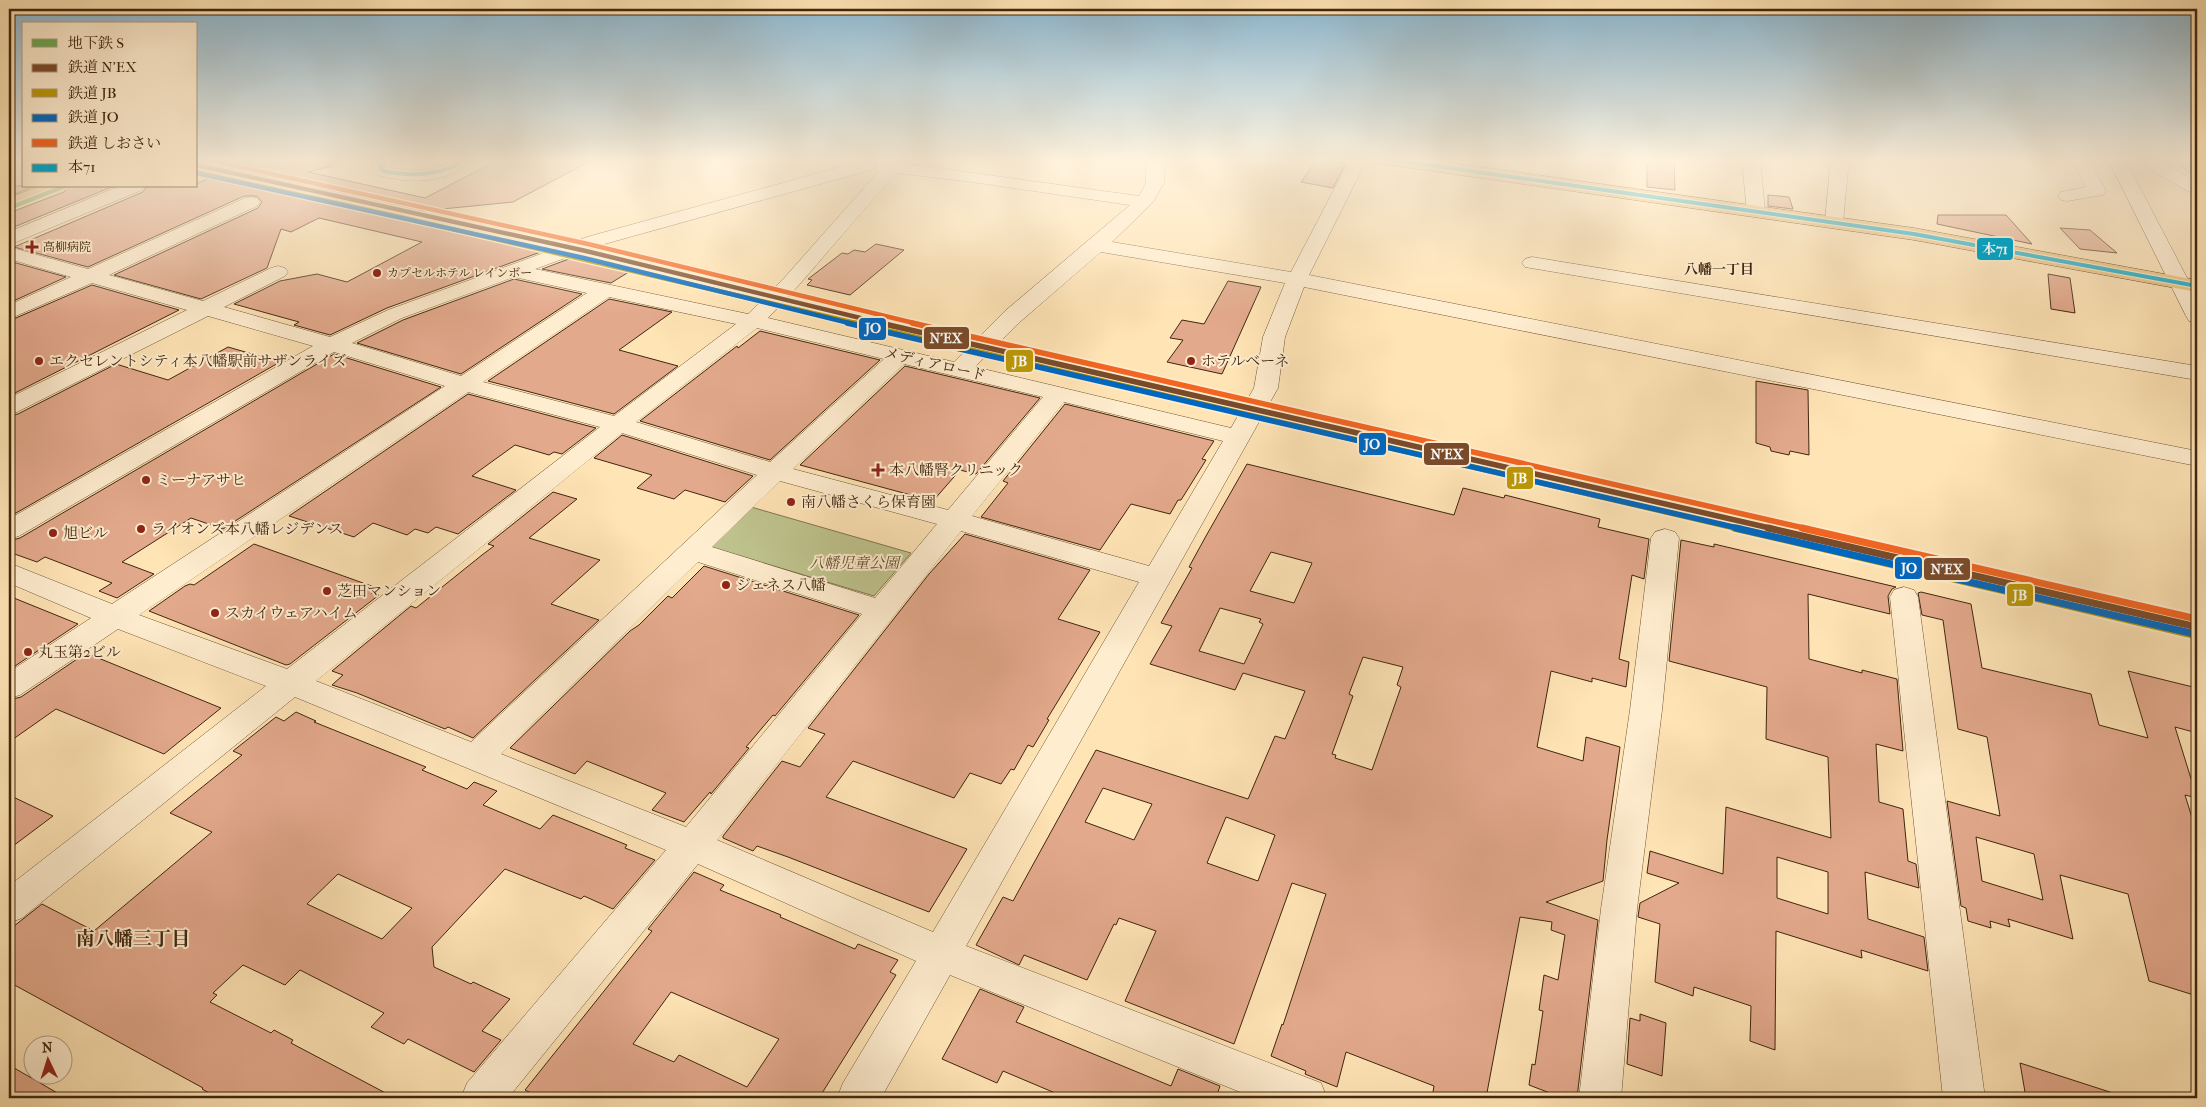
<svg xmlns="http://www.w3.org/2000/svg" width="2206" height="1107" font-family="'IM FELL French Canon','Noto Serif JP',serif">
  <style>
    .green { fill: #bfc48e; stroke: #80754e }
    .water { fill: #a0beb0; stroke: #7a8170 }
    .building { fill: #e3a98c; stroke: #40260f; fill-rule: evenodd }
    .lines { fill: none; stroke-linecap: round; stroke-linejoin: round }
    .minor-casing { stroke: #705638; stroke-width: 1 }
    .major-casing { stroke: #40260f; stroke-width: 1 }
    .highway-casing { stroke: #40260f; stroke-width: 1 }
    .minor { fill: #ffedcf; fill-rule: evenodd }
    .major { fill: #f0c27a; fill-rule: evenodd }
    .highway { fill: #f0c27a; fill-rule: evenodd }
    .bus-1-casing { stroke: #ffedcf; stroke-width: 6 }
    .bus-1 { stroke: #00a9ce; stroke-width: 4 }
    .rail-1-far2-casing { stroke: #ffedcf; stroke-width: 7 }
    .rail-1-far1-casing { stroke: #ffedcf; stroke-width: 9 }
    .rail-1-casing { stroke: #ffedcf; stroke-width: 11 }
    .rail-2-far2-casing { stroke: #ffedcf; stroke-width: 7 }
    .rail-2-far1-casing { stroke: #ffedcf; stroke-width: 9 }
    .rail-2-casing { stroke: #ffedcf; stroke-width: 11 }
    .rail-3-far2-casing { stroke: #ffedcf; stroke-width: 7 }
    .rail-3-far1-casing { stroke: #ffedcf; stroke-width: 9 }
    .rail-3-casing { stroke: #ffedcf; stroke-width: 11 }
    .rail-4-far2-casing { stroke: #ffedcf; stroke-width: 7 }
    .rail-4-far1-casing { stroke: #ffedcf; stroke-width: 9 }
    .rail-4-casing { stroke: #ffedcf; stroke-width: 11 }
    .rail-1-far2 { stroke: #7a4b2a; stroke-width: 4.5 }
    .rail-1-far1 { stroke: #7a4b2a; stroke-width: 5.5 }
    .rail-1 { stroke: #7a4b2a; stroke-width: 7 }
    .rail-2-far2 { stroke: #bc9905; stroke-width: 4.5 }
    .rail-2-far1 { stroke: #bc9905; stroke-width: 5.5 }
    .rail-2 { stroke: #bc9905; stroke-width: 7 }
    .rail-3-far2 { stroke: #0067c0; stroke-width: 4.5 }
    .rail-3-far1 { stroke: #0067c0; stroke-width: 5.5 }
    .rail-3 { stroke: #0067c0; stroke-width: 7 }
    .rail-4-far2 { stroke: #f26522; stroke-width: 4.5 }
    .rail-4-far1 { stroke: #f26522; stroke-width: 5.5 }
    .rail-4 { stroke: #f26522; stroke-width: 7 }
    .metro-1-casing { stroke: #ffedcf; stroke-width: 7 }
    .metro-1 { stroke: #68ac52; stroke-width: 4.5 }
    .poi-dot { fill: #8f2418; stroke: #ffedcf; stroke-width: 2 }
    .labels { text-anchor: middle; dominant-baseline: central; stroke-width: 4; stroke-linejoin: round; paint-order: stroke }
    .far-poi-label { font-size: 12px; fill: #40260f; stroke: #ffedcf; text-anchor: start }
    .far-neighbourhood-label { font-size: 14px; font-weight: bold; fill: #40260f; stroke: #ffedcf }
    .poi-label { font-size: 15px; fill: #40260f; stroke: #ffedcf; text-anchor: start }
    .street-label { font-size: 15px; fill: #40260f; stroke: #ffedcf }
    .park-label { font-size: 15px; font-style: italic; fill: #604e2f; stroke: #ffedcf }
    .near-neighbourhood-label { font-size: 19px; font-weight: bold; fill: #40260f; stroke: #ffedcf }
    .line-badge { stroke: #ffedcf; stroke-width: 2 }
    .badge-label { font-size: 14px; text-anchor: middle; font-weight: bold; fill: #fff }
  </style>
  <rect width="100%" height="100%" fill="#ffe4b5"/>
  <filter id="stains"><feTurbulence type="fractalNoise" baseFrequency=".004" numOctaves="4"/><feColorMatrix values="0 0 0 0 .2 0 0 0 0 .09 0 0 0 0 .02 0 0 0 .5 -.17"/></filter>
  <radialGradient id="worn" r=".72"><stop offset=".6" stop-color="#630" stop-opacity="0"/><stop offset="1" stop-color="#630" stop-opacity=".3"/></radialGradient>
  <path class="green" d="M751 507 911 553 874 596 710 547Z"/>
  <path class="water" d="M2174 159H2197V178L2185 170Z"/>
  <path class="building" d="M252 159H331L332 166 308 172 425 198 500 159H594L513 202 392 214 546 250 387 308 330 335 294 325 299 322 234 304 280 281 317 274 347 282 422 242 319 218 291 232 281 229 267 268 201 299 114 275 258 208 262 202 257 196H244L88 267 14 247 143 192 147 186H196V184Z
    M1317 159 1346 163 1333 188 1301 182Z
    M1647 159H1674L1675 190 1647 187Z
    M9 186H34L13 195 9 193Z
    M68 186H114L9 229V213L64 192Z
    M1768 195 1789 197 1793 209 1768 206Z
    M1938 215H2006L2032 244 1937 224Z
    M2060 228 2090 230 2117 253 2080 249Z
    M876 244 904 250 850 295 807 285 812 280 808 279 842 253 848 254 854 250 865 252Z
    M574 257 602 263 632 270 611 283 542 269Z
    M9 261 66 277 9 303Z
    M2048 274 2070 278 2075 313 2051 309Z
    M514 279 582 294 461 374 357 343 403 320Z
    M1228 281 1261 287 1222 374 1167 362 1183 340 1170 338 1182 320 1204 324Z
    M92 285 179 310 9 396V321Z
    M609 299 672 312 619 350 678 366 614 414 488 381Z
    M760 331 880 360 770 460 640 421 737 346 738 348Z
    M228 347 280 362 9 517V416L18 414 116 364 168 380Z
    M334 354 441 387 223 529 191 518 122 562 154 574 117 598 99 591 112 583 45 557 37 562 9 552V541L20 538Z
    M905 366 1040 398 976 474 960 470 933 501 800 465Z
    M1756 381 1808 390 1809 455 1790 451 1789 455 1771 451 1770 447 1756 443Z
    M468 394 596 428 562 454 554 452 549 455 515 445 472 476 516 490 458 534 436 527 428 533 415 529 407 535 373 523 354 537 289 516Z
    M1065 404 1214 441 1202 459 1206 460 1181 500H1178L1170 514 1131 504 1100 550 981 517 1008 483 1003 481Z
    M622 435 753 476 725 502 685 490 674 499 637 488 652 475 594 458Z
    M1247 464 1454 515 1463 488 1504 498 1505 495 1600 519 1598 527 1649 539 1644 579 1632 575 1619 659 1629 662 1626 687 1592 678V682L1551 671 1537 747 1583 761 1586 737 1620 747 1607 840 1603 881 1546 902 1598 920 1577 1098H1563L1529 1085 1532 1064 1535 1065 1543 1011 1539 1010 1544 975 1558 980 1565 935 1551 930 1552 922 1520 917 1486 1098H1432L1434 1086 1346 1052 1337 1087 1305 1074 1306 1071 1271 1056 1282 1024 1283 1025 1326 894 1292 883 1234 1044 1125 1001 1156 931 1119 918 1116 925 1114 924 1087 980 1024 955 1019 965 976 945 1003 897 1013 901 1096 750 1248 799 1275 736 1285 739 1305 691 1243 673 1235 690 1150 664 1172 626 1161 623 1192 568 1189 567 1206 536ZM1271 552 1312 563 1294 603 1250 591ZM1220 608 1261 619 1259 622 1263 624 1244 664 1199 651ZM1363 657 1403 667 1397 685 1401 687 1372 770 1335 758 1336 755 1332 754 1353 696 1349 694ZM1103 788 1152 804 1134 840 1085 822ZM1226 817 1275 835 1258 881 1207 863Z
    M553 492 577 499 529 538 600 560 551 604 599 620 473 738 448 727 445 729 357 693 332 685 343 675 332 671 411 606 416 608 482 555 494 546 488 544Z
    M965 534 1090 570 1058 619 1100 632 1047 719 1049 720 1033 747 1028 745 1014 770 1011 769 1001 784 970 773 954 798 853 761 826 797 967 849 929 912 788 857 757 846 753 851 723 838V836L782 761 800 767 825 734 808 728 929 574Z
    M1681 540 1714 547V544L1896 587 1892 589 1888 596 1890 614 1808 594 1809 659 1862 673V670L1897 679 1903 751 1876 744 1879 802 1903 809 1908 861 1916 864 1919 888 1865 872 1868 919 1924 937 1928 971 1861 950 1862 958 1776 931 1775 1050 1750 1041 1751 1006 1694 987 1693 996 1655 982 1660 924 1638 917 1640 903 1679 883 1647 873 1650 851 1723 874 1726 807 1831 838 1828 757 1766 739 1767 687 1669 661ZM1777 857 1828 872V914L1777 898Z
    M254 544 377 588 371 593 379 595 290 664 286 665 149 611 185 586 190 584 194 585Z
    M704 566 859 615 775 716 773 715 746 747 749 748 711 794 710 792 684 822 652 810 666 793 587 761 575 774 510 748 630 631 639 625 668 596 672 598Z
    M1921 592 1971 604 1982 668 2091 694 2099 725 2148 738 2128 671 2197 688V733L2175 727 2197 798 2185 795 2197 834V996L2149 981 2128 894 2060 875 2073 939 2008 919 2010 927 1990 921 1991 928 1968 921 1966 908 1961 906 1947 801 2000 816 1987 737 1958 729 1943 620 1922 615 1918 593ZM1976 837 2034 854 2043 900 1982 881Z
    M9 596 78 624 9 670Z
    M86 653 221 708 164 754 56 709 9 742V700L21 697Z
    M296 712 316 721 314 722 426 767 422 770 467 789 474 782 497 791 483 805 540 829 553 815 627 845 625 848 655 860 613 909 584 896 581 899 505 869 432 947 434 967 471 984 473 982 510 999 482 1031 501 1040 474 1072 408 1039 404 1044 371 1027 384 1013 300 970 285 985 243 965 213 993 217 995 210 1002 271 1033 274 1030 293 1040 291 1043 395 1098H218L202 1089 203 1088 9 982V930L42 904 94 931 212 832 170 813 242 755 233 751 276 717 284 721ZM338 874 412 908 382 939 307 904Z
    M9 795 53 816 9 849Z
    M694 872 724 885 720 890 781 915 780 917 855 949 858 944 898 960 890 972 896 975 819 1098H541L525 1090 652 931 648 929ZM671 992 779 1039 747 1087 679 1055 674 1062 633 1044Z
    M980 989 1024 1007 1016 1022 1171 1086 1178 1069 1220 1086 1216 1098H1067L1003 1071 997 1083 942 1059Z
    M1640 1014 1666 1023 1662 1076 1627 1064 1630 1018 1640 1021Z
    M2020 1063 2116 1094 2115 1098H2026Z
    M9 1065 66 1098H9Z"/>
  <g class="lines">
    <defs>
      <path id="minor" d="M381 159H402L392 168C414 172 429 172 449 162L450 159H467L463 169C431 184 411 183 377 175L371 167Z
        M893 159H914L909 164 1139 196 1146 183V159H1164V183L1153 202 1112 242 1291 272 1350 159H1367L1309 275 2197 451V466L1304 287 1285 337 1278 388 966 946 1321 1083 1327 1098H1255L950 975 881 1098H837L843 1083 916 961 698 864 508 1098H461L467 1083 666 850 295 697 22 918 9 923V886L266 686 118 629 20 695 9 698V672L91 618 9 583V563L112 604 445 386 334 352 19 536 9 539V519L313 346 208 316 17 412 9 414V398L187 310 92 283 9 319V305L71 277 9 259V247L88 269 245 198 251 197 257 198 260 202 257 206 109 275 203 301 271 268 278 266 285 268 288 272 285 276 224 307 330 337 388 310 587 237 862 161H874L877 165 874 169 601 245 535 269 748 314 785 277 879 171 876 167 879 163ZM896 173 965 181 1130 205 1005 311 954 362 768 318 799 285ZM1101 252 1285 283 1263 337 1254 388 1231 428 975 367 1021 321ZM514 277 587 293 461 376 352 343 402 318ZM609 297 736 324 614 416 483 382ZM757 328 884 359 770 462 636 422ZM904 364 1043 397 948 510 793 469ZM468 392 600 427 287 669 139 615ZM1064 402 1223 441 1149 566 972 516ZM622 433 757 475 471 742 316 681ZM780 481 937 524 875 598 712 547ZM961 531 1139 582 933 932 717 840ZM698 562 862 614 686 827 501 754Z
        M1742 159H1760L1765 211 1763 215 1756 217 1749 215 1747 211Z
        M1831 159H1849L1843 222 1841 226 1834 228 1827 226 1825 222Z
        M2072 159H2089L2106 191 2103 195 2067 201 2061 200 2058 196 2061 192 2086 187Z
        M2108 159H2125L2197 297V322L2189 321 2186 316Z
        M2141 159H2158L2197 182V194L2191 193 2146 167Z
        M120 186H145L142 190 9 245V232Z
        M1532 257 2197 366V380L1525 267 1522 263 1525 259Z
        M1665 529 1675 532 1679 538 1662 710 1637 909 1621 1098H1579L1601 909 1630 710 1651 538 1655 532Z
        M1904 587 1914 590 1918 597 1985 1098H1943L1890 597 1894 590Z"/>
      <path id="major" d="M40 186H66L63 190 9 209V198Z"/>
      <path id="highway" d="M1375 159H1423L1914 228 2197 280V292L1914 240 1383 164 1377 163Z"/>
    </defs>
    <use href="#minor" class="minor-casing"/>
    <use href="#major" class="major-casing"/>
    <use href="#highway" class="highway-casing"/>
    <use href="#minor" class="minor"/>
    <use href="#major" class="major"/>
    <use href="#highway" class="highway"/>
    <defs>
      <path id="bus-1" d="M1386 159 1914 234 2197 286
        M385 164 380 167 383 171C410 176 431 176 457 165L459 159"/>
    </defs>
    <use href="#bus-1" class="bus-1-casing"/>
    <use href="#bus-1" class="bus-1"/>
    <defs>
      <path id="rail-1-far2" d="M196 165 586 251 885 324"/>
      <path id="rail-1-far1" d="M880 323 1774 529"/>
      <path id="rail-1" d="M1768 528 2197 627"/>
      <path id="rail-2-far2" d="M196 172 405 218 860 324"/>
      <path id="rail-2-far1" d="M854 323 1739 529"/>
      <path id="rail-2" d="M1734 528 2197 636"/>
      <path id="rail-3-far2" d="M196 173 584 258 853 324"/>
      <path id="rail-3-far1" d="M847 323 1742 529"/>
      <path id="rail-3" d="M1736 528 2195 634"/>
      <path id="rail-4-far2" d="M205 159 588 244 918 324"/>
      <path id="rail-4-far1" d="M912 323 1808 529"/>
      <path id="rail-4" d="M1802 528 2197 619"/>
    </defs>
    <use href="#rail-1-far2" class="rail-1-far2-casing"/>
    <use href="#rail-1-far1" class="rail-1-far1-casing"/>
    <use href="#rail-1" class="rail-1-casing"/>
    <use href="#rail-2-far2" class="rail-2-far2-casing"/>
    <use href="#rail-2-far1" class="rail-2-far1-casing"/>
    <use href="#rail-2" class="rail-2-casing"/>
    <use href="#rail-3-far2" class="rail-3-far2-casing"/>
    <use href="#rail-3-far1" class="rail-3-far1-casing"/>
    <use href="#rail-3" class="rail-3-casing"/>
    <use href="#rail-4-far2" class="rail-4-far2-casing"/>
    <use href="#rail-4-far1" class="rail-4-far1-casing"/>
    <use href="#rail-4" class="rail-4-casing"/>
    <use href="#rail-1-far2" class="rail-1-far2"/>
    <use href="#rail-1-far1" class="rail-1-far1"/>
    <use href="#rail-1" class="rail-1"/>
    <use href="#rail-2-far2" class="rail-2-far2"/>
    <use href="#rail-2-far1" class="rail-2-far1"/>
    <use href="#rail-2" class="rail-2"/>
    <use href="#rail-3-far2" class="rail-3-far2"/>
    <use href="#rail-3-far1" class="rail-3-far1"/>
    <use href="#rail-3" class="rail-3"/>
    <use href="#rail-4-far2" class="rail-4-far2"/>
    <use href="#rail-4-far1" class="rail-4-far1"/>
    <use href="#rail-4" class="rail-4"/>
    <defs>
      <path id="metro-1" d="M9 208 65 186"/>
    </defs>
    <use href="#metro-1" class="metro-1-casing"/>
    <use href="#metro-1" class="metro-1"/>
  </g>
  <linearGradient id="sky" x2="0" y2="1"><stop stop-color="#8bb8d2"/><stop offset="0.51" stop-color="#fff3de"/><stop offset="1" stop-color="#fff3de" stop-opacity="0"/></linearGradient>
  <rect width="2206" height="314" fill="url(#sky)"/>
  <g class="poi-dot">
    <path d="M29.5 239.5h5v5h5v5h-5v5h-5v-5h-5v-5h5z"/>
    <circle cx="377" cy="273" r="5"/>
    <circle cx="39" cy="361" r="5"/>
    <circle cx="1191" cy="361" r="5"/>
    <path d="M875.5 462.5h5v5h5v5h-5v5h-5v-5h-5v-5h5z"/>
    <circle cx="146" cy="480" r="5"/>
    <circle cx="791" cy="502" r="5"/>
    <circle cx="141" cy="529" r="5"/>
    <circle cx="53" cy="533" r="5"/>
    <circle cx="726" cy="585" r="5"/>
    <circle cx="327" cy="591" r="5"/>
    <circle cx="215" cy="613" r="5"/>
    <circle cx="28" cy="652" r="5"/>
  </g>
  <g class="labels">
    <g class="far-poi-label">
      <text x="43" y="247">高柳病院</text>
      <text x="387" y="273">カプセルホテル レインボー</text>
    </g>
    <g class="far-neighbourhood-label">
      <text x="1719" y="269">八幡一丁目</text>
    </g>
    <g class="poi-label">
      <text x="49" y="361">エクセレントシティ本八幡駅前サザンライズ</text>
      <text x="1201" y="361">ホテルベーネ</text>
      <text x="889" y="470">本八幡腎クリニック</text>
      <text x="156" y="480">ミーナアサヒ</text>
      <text x="801" y="502">南八幡さくら保育園</text>
      <text x="151" y="529">ライオンズ本八幡レジデンス</text>
      <text x="63" y="533">旭ビル</text>
      <text x="736" y="585">ジェネス八幡</text>
      <text x="337" y="591">芝田マンション</text>
      <text x="225" y="613">スカイウェアハイム</text>
      <text x="38" y="652">丸玉第2ビル</text>
    </g>
    <g class="street-label">
      <text transform="translate(935 364) rotate(13)">メディアロード</text>
    </g>
    <g class="park-label">
      <text x="854" y="563">八幡児童公園</text>
    </g>
    <g class="near-neighbourhood-label">
      <text x="133" y="939">南八幡三丁目</text>
    </g>
  </g>
  <g class="line-badge">
    <rect x="1976" y="237" width="38" height="24" rx="5" fill="#00a9ce"/>
    <rect x="858" y="317" width="29" height="24" rx="5" fill="#0067c0"/>
    <rect x="923" y="326" width="47" height="24" rx="5" fill="#7a4b2a"/>
    <rect x="1005" y="349" width="29" height="24" rx="5" fill="#bc9905"/>
    <rect x="1358" y="432" width="29" height="24" rx="5" fill="#0067c0"/>
    <rect x="1423" y="442" width="47" height="24" rx="5" fill="#7a4b2a"/>
    <rect x="1506" y="466" width="28" height="24" rx="5" fill="#bc9905"/>
    <rect x="1894" y="556" width="29" height="24" rx="5" fill="#0067c0"/>
    <rect x="1923" y="557" width="48" height="24" rx="5" fill="#7a4b2a"/>
    <rect x="2006" y="583" width="28" height="24" rx="5" fill="#bc9905"/>
  </g>
  <g class="badge-label">
    <text x="1995" y="254">本71</text>
    <text x="873" y="333">JO</text>
    <text x="946" y="343">N'EX</text>
    <text x="1020" y="366">JB</text>
    <text x="1372" y="449">JO</text>
    <text x="1447" y="459">N'EX</text>
    <text x="1520" y="483">JB</text>
    <text x="1909" y="573">JO</text>
    <text x="1947" y="574">N'EX</text>
    <text x="2020" y="600">JB</text>
  </g>
  <rect width="2206" height="1107" fill="none" stroke="#ffe4b5" stroke-width="30"/>
  <rect x="10" y="10" width="2186" height="1087" fill="none" stroke="#40260f" stroke-width="2.5"/>
  <rect x="15" y="15" width="2176" height="1077" fill="none" stroke="#40260f"/>
  <rect x="22" y="22" width="175" height="165" fill="#ffedcf" stroke="#b39d82"/>
  <rect x="32" y="39" width="25" height="8" fill="#68ac52" stroke="#b39d82"/>
  <text x="68" y="48" font-size="15" fill="#40260f">地下鉄 S</text>
  <rect x="32" y="64" width="25" height="8" fill="#7a4b2a" stroke="#b39d82"/>
  <text x="68" y="72" font-size="15" fill="#40260f">鉄道 N'EX</text>
  <rect x="32" y="89" width="25" height="8" fill="#bc9905" stroke="#b39d82"/>
  <text x="68" y="98" font-size="15" fill="#40260f">鉄道 JB</text>
  <rect x="32" y="114" width="25" height="8" fill="#0067c0" stroke="#b39d82"/>
  <text x="68" y="122" font-size="15" fill="#40260f">鉄道 JO</text>
  <rect x="32" y="139" width="25" height="8" fill="#f26522" stroke="#b39d82"/>
  <text x="68" y="148" font-size="15" fill="#40260f">鉄道 しおさい</text>
  <rect x="32" y="164" width="25" height="8" fill="#00a9ce" stroke="#b39d82"/>
  <text x="68" y="172" font-size="15" fill="#40260f">本71</text>
  <g transform="translate(48 1060) rotate(356)"><circle r="24" fill="#ffedcf" stroke="#b39d82"/>
  <path d="M0-4L9 19L0 12L-9 19Z" fill="#8f2418"/>
  <text y="-8" font-size="14" font-weight="bold" text-anchor="middle" fill="#40260f">N</text>
  </g>
  <rect width="100%" height="100%" filter="url(#stains)"/>
  <rect width="100%" height="100%" fill="url(#worn)"/>
</svg>
